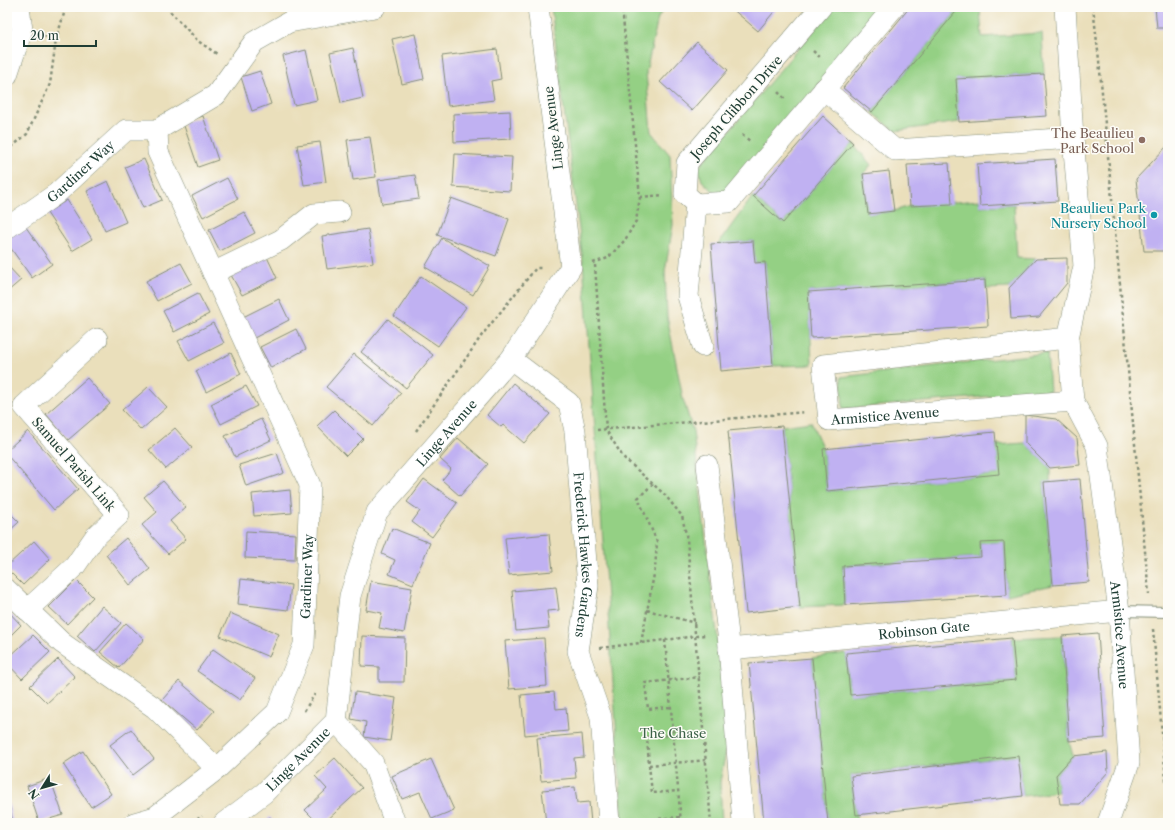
<svg xmlns="http://www.w3.org/2000/svg" width="1175" height="830" font-family="'Libre Caslon Text',serif">
  <style>
    .green { fill: #94d084; stroke: #5a865c }
    .building { fill: #c0b1f2 }
    .lines { fill: none; stroke-linecap: round; stroke-linejoin: round }
    .service-casing { stroke: #848e78; stroke-width: 12 }
    .minor-casing { stroke: #848e78; stroke-width: 22 }
    .path { stroke: #848e78; stroke-width: 2.5; stroke-dasharray: 3 3; stroke-linecap: butt }
    .service { stroke: #fff; stroke-width: 10 }
    .minor { stroke: #fff; stroke-width: 21 }
    .education-dot { fill: #8d6e63; stroke: #fdfcf7; stroke-width: 1.5 }
    .culture-dot { fill: #0f9aa8; stroke: #fdfcf7; stroke-width: 1.5 }
    .labels { text-anchor: middle; dominant-baseline: central; stroke-width: 3; stroke-linejoin: round; paint-order: stroke }
    .street-label { font-size: 13px; fill: #1f3d34; stroke: #fdfcf7 }
    .education-label { font-size: 13px; fill: #785e54; stroke: #fdfcf7; text-anchor: end }
    .culture-label { font-size: 13px; fill: #0d838f; stroke: #fdfcf7; text-anchor: end }
    .park-label { font-size: 13px; fill: #3c6248; stroke: #fdfcf7 }
  </style>
  <rect width="100%" height="100%" fill="#fdfcf7"/>
  <filter id="ink" filterUnits="userSpaceOnUse"><feTurbulence type="fractalNoise" baseFrequency=".025" numOctaves="2"/><feDisplacementMap in="SourceGraphic" scale="8" xChannelSelector="R" yChannelSelector="G"/><feConvolveMatrix kernelMatrix="1 2 1 2 8 2 1 2 1" color-interpolation-filters="sRGB"/></filter>
  <filter id="wash" filterUnits="userSpaceOnUse"><feTurbulence type="fractalNoise" baseFrequency=".012" numOctaves="4" result="noise"/><feDisplacementMap in="SourceGraphic" scale="16" xChannelSelector="R" yChannelSelector="G"/><feGaussianBlur stdDeviation="0.9" result="paint"/><feColorMatrix in="noise" values="0 0 0 0 0 0 0 0 0 0 0 0 0 0 0 0 0 1.4 0 .05"/><feComposite in="paint" operator="in"/></filter>
  <g filter="url(#wash)">
    <rect width="100%" height="100%" fill="#eadfbb"/>
    <path class="green" d="M551 7H665L658 18 646 72 651 132 670 155 673 225 665 271 667 316 683 399 693 431 729 735 720 782 722 823H623L583 261Z
      M833 7H884L729 192 717 195 702 181 698 168Z
      M960 7H980L982 37 1042 33 1044 74 957 79 959 122 895 131 872 112Z
      M853 143 871 165 863 174 868 214 894 211 910 206 979 200 980 206 1014 204 1017 258 1036 259 1009 288 986 289 985 280 809 292 812 365 773 366 765 262 755 263 753 241 718 244 753 196 783 223Z
      M1047 353 1050 391 843 409 841 377Z
      M811 422 823 449 827 491 998 474 996 445 1025 443 1050 468V482H1044L1053 585 1007 595 1004 542 980 543 981 557 843 566 845 605 800 607 782 426Z
      M1062 636 1069 741 1073 756 1056 775 1058 792 1023 796 1018 756 851 775 857 823H828L812 658 846 653 850 695 1016 680 1012 638Z"/>
    <g id="blocks">
      <path class="building" d="M730 7H778L758 31Z
        M910 7H960L872 112 843 88Z
        M1155 7H1168V28H1157Z
        M415 34 424 79 402 84 392 39Z
        M697 42 728 70 692 111 660 82Z
        M353 48 363 98 341 103 330 53Z
        M497 49 501 79 491 81 494 100 448 106 442 56Z
        M306 50 317 100 294 105 283 56Z
        M260 71 271 104 252 111 241 77Z
        M1044 74 1047 116 959 122 956 79Z
        M510 111 511 139 454 142 453 114Z
        M203 116 218 160 198 167 183 123Z
        M823 116 853 143 783 223 753 196Z
        M370 137 376 177 353 180 347 140Z
        M320 142 326 182 304 185 297 145Z
        M1168 145V251H1144L1136 179Z
        M455 154 512 157 510 191 453 187Z
        M144 159 162 200 143 208 125 167Z
        M1055 159 1058 201 980 206 977 164Z
        M949 163 952 204 910 206 907 165Z
        M889 171 894 211 868 214 863 174Z
        M415 175 419 199 382 204 378 180Z
        M227 178 238 199 203 217 192 196Z
        M108 181 126 222 105 231 87 191Z
        M451 198 509 219 496 256 437 235Z
        M67 200 92 239 72 251 47 213Z
        M244 212 255 233 220 251 209 230Z
        M23 223 52 264 32 278 7 243V234Z
        M368 229 373 263 327 269 322 236Z
        M442 238 490 266 473 295 425 267Z
        M753 241 755 263 765 262 773 366 721 371 711 244Z
        M267 257 277 278 242 295 231 275Z
        M1067 258V283L1039 317 1011 319 1009 288 1036 259Z
        M181 263 192 283 157 301 146 281Z
        M7 265 21 280 7 292Z
        M421 276 466 307 438 346 394 316Z
        M985 280 988 326 811 338 808 292Z
        M198 293 209 314 174 332 163 311Z
        M279 299 289 320 254 338 243 317Z
        M388 319 433 355 406 388 361 352Z
        M213 323 224 343 189 361 178 341Z
        M296 329 306 349 271 368 260 347Z
        M231 353 241 374 206 392 196 371Z
        M354 354 401 393 373 426 326 387Z
        M87 378 110 404 68 440 46 414Z
        M513 383 550 414 524 443 503 425 501 427 487 415Z
        M246 386 257 406 221 424 211 404Z
        M148 387 167 407 141 430 122 410Z
        M334 410 363 439 346 456 317 426Z
        M1025 415 1056 419 1077 438 1080 465 1050 468 1025 443Z
        M261 419 271 440 235 457 225 436Z
        M782 426 800 607 746 613 728 431Z
        M175 428 192 447 166 469 149 450Z
        M28 431 78 489 54 510 7 455V450Z
        M995 432 999 474 827 491 823 449Z
        M458 438 488 464 460 496 442 480 451 469 440 459Z
        M277 453 284 473 246 486 239 465Z
        M424 479 457 503 432 537 412 522 420 511 407 502Z
        M1080 479 1089 582 1053 585 1044 482Z
        M163 481 186 507 170 521 186 539 168 554 142 525 157 512 144 497Z
        M290 490 292 513 254 516 252 494Z
        M7 510 19 522 7 533Z
        M392 528 430 543 413 584 389 574 395 560 382 554Z
        M246 531 296 534 295 560 245 558Z
        M549 534 553 571 509 575 505 538Z
        M126 538 150 569 130 585 106 555Z
        M34 541 50 559 23 585 7 569V566Z
        M1004 542 1007 595 845 605 843 566 981 557 980 543Z
        M241 579 291 585 288 610 238 604Z
        M76 580 93 597 67 624 49 607Z
        M371 581 412 588 404 633 379 628 382 613 366 610Z
        M556 587 559 610 547 611 549 628 516 631 512 591Z
        M102 606 121 623 95 652 77 636Z
        M7 610 21 625 7 639Z
        M230 613 279 634 269 657 220 636Z
        M126 623 144 639 119 668 100 652Z
        M1098 633 1105 738 1069 741 1062 636Z
        M33 635 50 652 22 679 7 663V659Z
        M362 636 405 638 404 682H379V667L361 666Z
        M544 638 547 686 509 689 505 641Z
        M1012 638 1016 680 850 695 846 653Z
        M213 649 255 678 240 700 197 671Z
        M812 658 828 823H764L749 663Z
        M58 659 75 677 47 703 30 686Z
        M179 681 214 711 197 730 162 700Z
        M355 692 396 698 390 741 364 737 366 722 351 719Z
        M554 692 556 709 566 708 568 731 525 735 521 695Z
        M131 729 154 759 133 775 110 745Z
        M582 734 584 757 574 758 576 778 541 781 537 738Z
        M83 751 111 794 91 807 63 764Z
        M1107 752 1108 772 1080 804H1060L1056 775 1073 756Z
        M1018 756 1023 796 856 815 851 776Z
        M335 758 362 788 324 823H318L305 810 327 789 315 776Z
        M431 759 454 810 432 819 420 792 402 799 392 776Z
        M50 778 63 815 39 822 27 786Z
        M575 787 577 803 589 802 591 823H546L542 790Z
        M8 800 13 823H7Z
        M270 817 274 823H263Z"/>
    </g>
  </g>
  <g filter="url(#ink)">
    <use href="#blocks" fill-opacity="0" stroke="#848e78" stroke-width="1"/>
    <g class="lines">
      <defs>
        <path id="service" d="M1119 611 1168 612"/>
        <g id="minor">
          <path d="M821 7 687 163 685 194 696 204 729 202 894 7"/>
          <path id="s1" d="M1065 7 1073 138 1084 266 1068 338 1073 401 1097 446 1119 611 1129 763 1108 823"/>
          <path d="M7 75 22 30 19 7"/>
          <path d="M824 89 895 150 1073 138"/>
          <path d="M696 204 688 296 703 346"/>
          <path id="s2" d="M7 228 56 194 126 130H157L216 95 254 42 289 22 375 7"/>
          <path d="M213 273 281 240 314 214 340 212"/>
          <path id="s3" d="M1068 338 823 365 829 420 1073 401"/>
          <path id="s4" d="M511 359 569 403 575 431 588 586 578 651 601 717 609 823"/>
          <path d="M707 465 728 634 743 823"/>
          <path d="M7 590 62 643 155 708 217 769"/>
          <path d="M27 610 75 566 95 537 119 515 24 406 97 339"/>
          <path id="s5" d="M729 649 1119 611"/>
          <path d="M336 721 373 763 395 823"/>
          <path id="s6" d="M134 823 155 817 217 769 277 712 304 645 310 485 158 152 157 130"/>
          <path id="s7" d="M224 823 264 793 336 721 350 596 377 512 511 359 571 267 538 7"/>
        </g>
      </defs>
      <use href="#service" class="service-casing"/>
      <use href="#minor" class="minor-casing"/>
      <path class="path" d="M166 7 198 41 217 54
        M1093 7 1099 60 1149 594
        M43 36 56 40
        M813 51 821 58
        M778 92 786 100
        M742 135 750 141
        M7 151 27 134 50 84 56 40 66 7
        M640 197 663 195
        M593 263 608 258 625 240 636 221 640 197 622 7
        M595 265 606 430 623 457 665 495 682 516 687 539 711 823
        M597 430 806 412
        M416 431 482 335 536 268H542
        M647 610 695 623
        M1153 629 1168 803
        M665 640 681 823
        M641 643 655 569 657 542 638 498 653 484
        M600 648 705 635
        M670 707 648 709 645 683 700 677
        M304 711 315 694
        M673 735 647 737 649 765 707 760
        M649 765 652 793 678 791
        M192 823 202 816
        M657 823V819L680 817"/>
      <use href="#service" class="service"/>
      <use href="#minor" class="minor"/>
    </g>
  </g>
  <circle class="education-dot" cx="1142" cy="140" r="4"/>
  <circle class="culture-dot" cx="1154" cy="215" r="4"/>
  <g class="labels">
    <g class="street-label">
      <text transform="translate(736 107) rotate(-49)">Joseph Clibbon Drive</text>
      <text transform="translate(553 128) rotate(-97)">Linge Avenue</text>
      <text stroke="none"><textPath href="#s2" startOffset="93">Gardiner Way</textPath></text>
      <text stroke="none"><textPath href="#s3" startOffset="358">Armistice Avenue</textPath></text>
      <text stroke="none"><textPath href="#s7" startOffset="471">Linge Avenue</textPath></text>
      <text transform="translate(74 464) rotate(49)">Samuel Parish Link</text>
      <text stroke="none"><textPath href="#s4" startOffset="226">Frederick Hawkes Gardens</textPath></text>
      <text stroke="none"><textPath href="#s6" startOffset="324">Gardiner Way</textPath></text>
      <text stroke="none"><textPath href="#s5" startOffset="196">Robinson Gate</textPath></text>
      <text stroke="none"><textPath href="#s1" startOffset="638">Armistice Avenue</textPath></text>
      <text stroke="none"><textPath href="#s7" startOffset="98">Linge Avenue</textPath></text>
    </g>
    <g class="education-label">
      <text x="1134" y="133">The Beaulieu<tspan x="1134" dy="15">Park School</tspan></text>
    </g>
    <g class="culture-label">
      <text x="1146" y="208">Beaulieu Park<tspan x="1146" dy="15">Nursery School</tspan></text>
    </g>
    <g class="park-label">
      <text x="673" y="733">The Chase</text>
    </g>
  </g>
  <rect width="1175" height="830" fill="none" stroke="#fdfcf7" stroke-width="24"/>
  <g transform="translate(42 788) rotate(233)" stroke="#fdfcf7" stroke-width="3" paint-order="stroke">
  <path d="M0-3L7 15L0 10L-7 15Z" fill="#1f3d34"/>
  <text y="-6" font-size="11" font-weight="bold" text-anchor="middle" fill="#1f3d34">N</text>
  </g>
  <path d="M24 40v6h72v-6" fill="none" stroke="#1f3d34" stroke-width="2"/>
  <text x="30" y="40" font-size="12" fill="#1f3d34" stroke="#fdfcf7" stroke-width="3" paint-order="stroke">20 m</text>
</svg>
